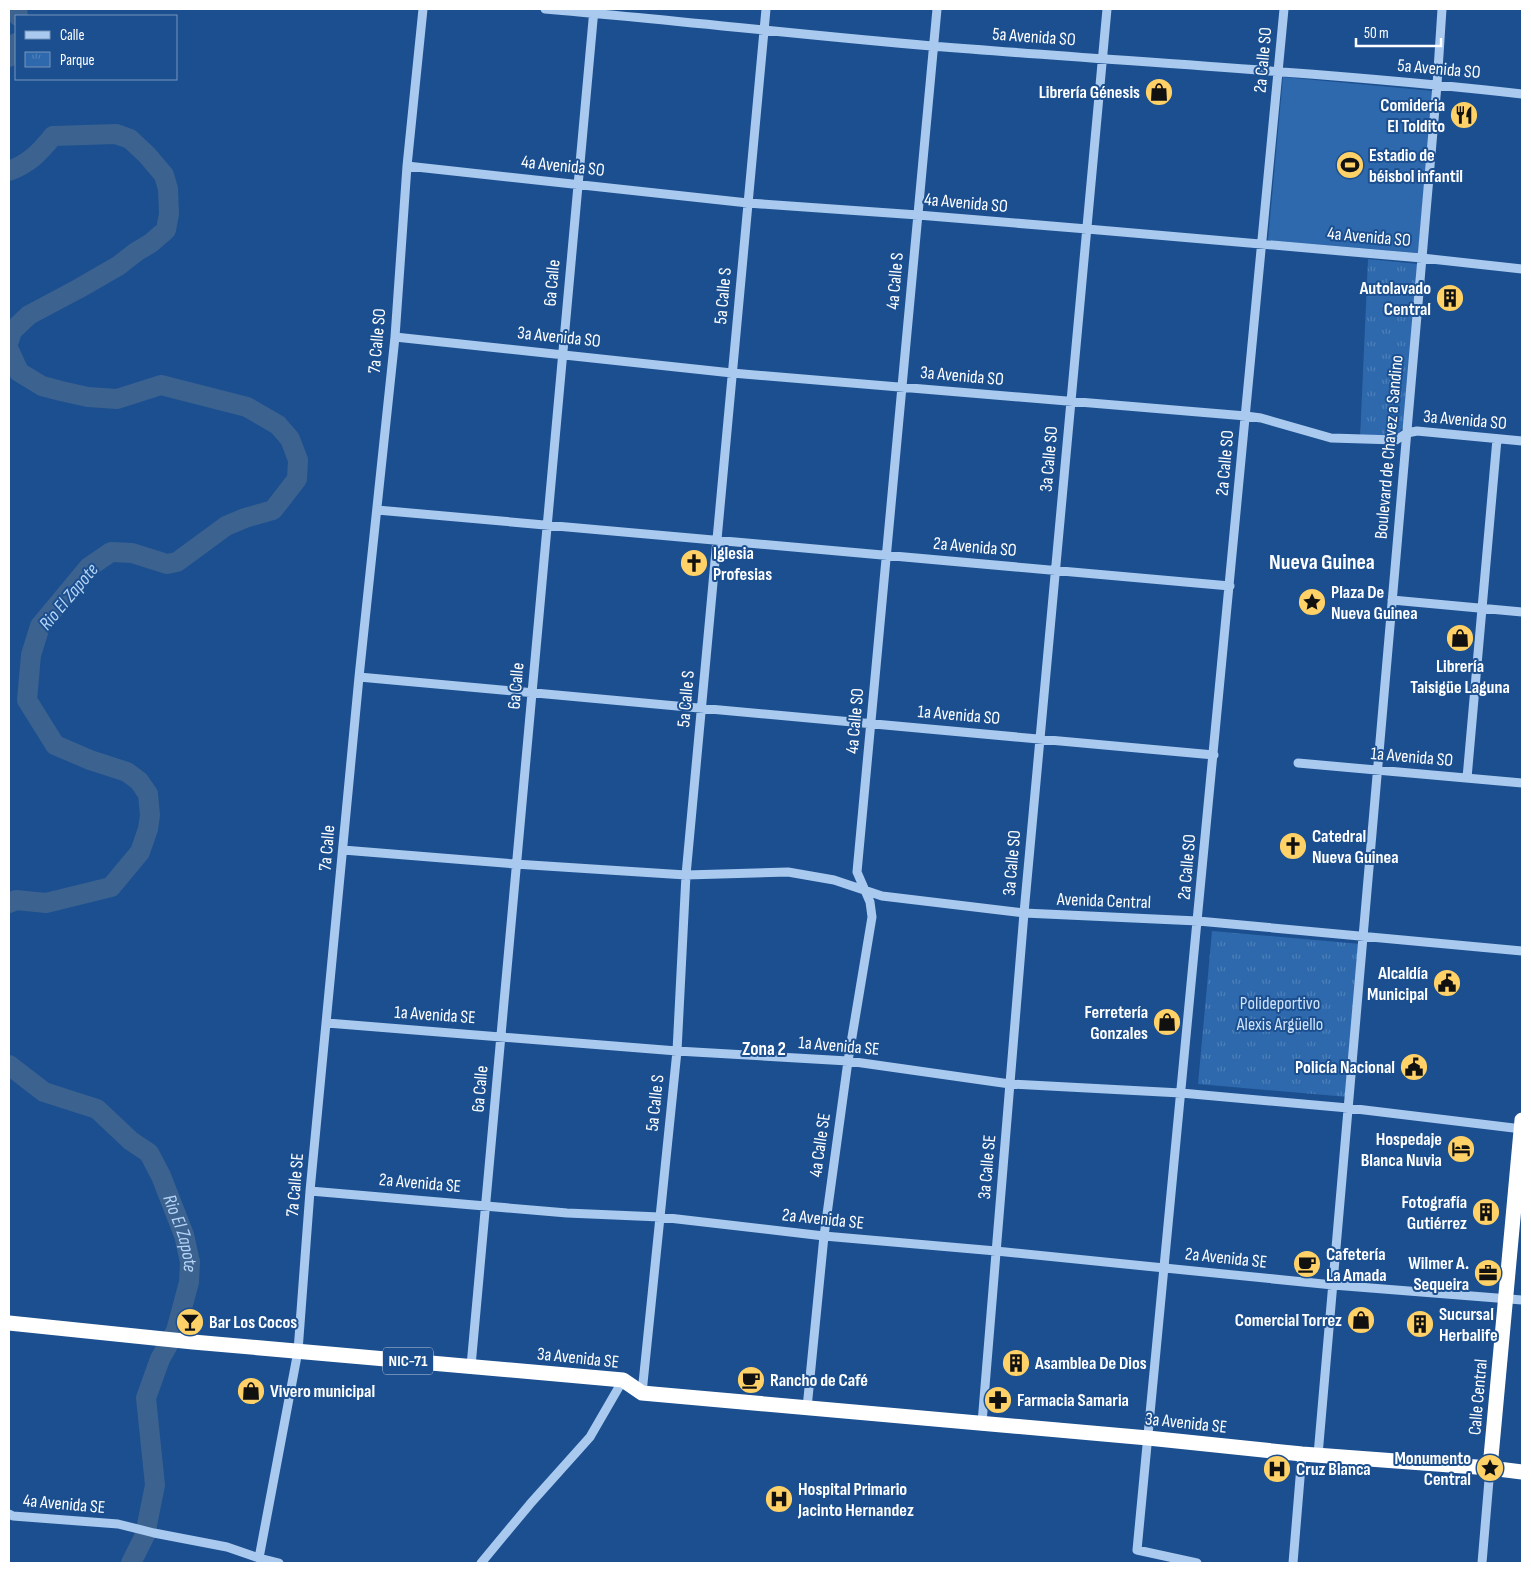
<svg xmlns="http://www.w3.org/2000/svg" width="1531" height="1572" font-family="'Sofia Sans Condensed',sans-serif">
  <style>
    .park { fill: url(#park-tufts) }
    .pitch { fill: #2e69ad }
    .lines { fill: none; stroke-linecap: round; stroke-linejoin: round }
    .river { stroke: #3c6290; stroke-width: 20 }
    .minor { stroke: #a9c9ee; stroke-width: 9 }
    .highway { stroke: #fff; stroke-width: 15 }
    .labels { text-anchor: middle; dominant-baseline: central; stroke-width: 4; stroke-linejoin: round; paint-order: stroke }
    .shield { fill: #1b4f8f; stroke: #bbcadd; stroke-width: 1 }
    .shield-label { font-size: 16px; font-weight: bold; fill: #fff }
    .street-label { font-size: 18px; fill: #fff; stroke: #1b4f8f }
    .poi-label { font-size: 18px; font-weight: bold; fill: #fff; stroke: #1b4f8f; text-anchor: start }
    .park-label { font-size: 18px; fill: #cfe3fa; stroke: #1b4f8f }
    .water-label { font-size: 19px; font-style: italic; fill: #b5d3f5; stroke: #1b4f8f }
    .neighbourhood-label { font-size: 19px; font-weight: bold; fill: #fff; stroke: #1b4f8f }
    .district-label { font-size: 22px; font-weight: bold; fill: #fff; stroke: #1b4f8f }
  </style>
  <defs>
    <pattern id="park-tufts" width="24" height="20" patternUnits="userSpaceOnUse" patternTransform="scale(1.25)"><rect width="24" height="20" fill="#2e69ad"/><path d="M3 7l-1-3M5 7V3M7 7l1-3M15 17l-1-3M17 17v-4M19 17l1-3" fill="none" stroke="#4d80b9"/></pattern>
  </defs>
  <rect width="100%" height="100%" fill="#1b4f8f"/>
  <path class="park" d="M1368 259 1418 264 1404 426 1397 435 1360 439Z
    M1212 931 1361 944 1348 1097 1198 1084Z"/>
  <path class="pitch" d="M1283 77 1433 91 1418 253 1268 240Z"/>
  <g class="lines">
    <g class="river">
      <path d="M17 9 18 16"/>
      <path d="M9 57 15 50 16 43"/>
      <path d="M9 171C30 163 39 153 53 136L116 134 130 139 147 155 164 175 168 189 169 214 166 230 151 243 136 252 118 266 78 289 29 315 12 331 9 341"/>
      <path d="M9 350 19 372 42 386 61 391 88 397 117 399 161 385 247 407 278 425 290 439 298 460 297 479 273 510 245 518 226 526 177 562 167 564 132 553 111 552 89 567 40 626 31 655 27 700 55 745 90 760 127 772 139 781 148 794 150 815 148 829 140 852 111 887 46 903 16 900 9 903"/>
      <path id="s1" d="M9 1065 44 1092 97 1109 131 1141 149 1153 161 1176 184 1235 190 1262 189 1282 176 1331 160 1359 146 1398 155 1485 145 1535 131 1563"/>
    </g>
    <path class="minor" d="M545 9C674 20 803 35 932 46 1129 62 1326 72 1522 94
      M407 166 748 203 918 215 1087 229 1422 258 1522 269
      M395 337 732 373 1246 416 1261 418 1331 438 1396 440 1407 433 1417 431 1522 441
      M377 510 1230 586
      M1392 600 1522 612
      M359 677 1214 755
      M1298 763 1522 783
      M1467 778 1497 439
      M343 850 515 864 686 875 788 872 834 880 882 896 1024 913 1198 921 1522 951
      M327 1023 677 1051 848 1061 1010 1084 1181 1093 1348 1108 1522 1129
      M310 1191 567 1213 660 1217 824 1236 996 1251 1333 1285 1522 1300
      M471 1366 594 9
      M642 1393 677 1051 686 875 766 9
      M807 1408 824 1236 848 1061 872 917 870 902 857 872 937 9
      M982 1423 1024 913 1107 9
      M1318 1455 1437 85 1442 9
      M9 1514 13 1516 118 1524 154 1533 227 1547 259 1558 279 1563
      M259 1558 298 1351 310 1191 359 677 395 337 407 166 423 9
      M481 1563 530 1504 590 1437 623 1380
      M1197 1563 1137 1550 1284 9
      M1293 1563 1302 1454
      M1482 1563 1490 1468"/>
    <path class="highway" d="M9 1323 193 1342 623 1380 642 1393 1148 1438 1302 1454 1490 1468 1522 1472
      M1490 1468 1522 1120"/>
  </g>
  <defs>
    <symbol id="shop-disc" viewBox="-11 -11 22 22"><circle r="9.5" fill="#ffd166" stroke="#1b4f8f"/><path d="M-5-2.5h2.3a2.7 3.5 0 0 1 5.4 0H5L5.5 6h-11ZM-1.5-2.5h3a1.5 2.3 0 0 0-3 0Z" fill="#111"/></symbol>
    <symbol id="restaurant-disc" viewBox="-11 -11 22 22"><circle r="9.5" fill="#ffd166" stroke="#1b4f8f"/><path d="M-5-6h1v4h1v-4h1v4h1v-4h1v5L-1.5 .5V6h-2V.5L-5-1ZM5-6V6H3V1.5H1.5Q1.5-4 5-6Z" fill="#111"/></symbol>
    <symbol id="stadium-disc" viewBox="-11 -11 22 22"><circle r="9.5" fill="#ffd166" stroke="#1b4f8f"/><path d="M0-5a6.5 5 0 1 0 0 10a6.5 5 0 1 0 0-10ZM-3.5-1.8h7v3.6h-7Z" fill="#111"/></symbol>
    <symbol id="building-disc" viewBox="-11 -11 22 22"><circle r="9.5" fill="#ffd166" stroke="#1b4f8f"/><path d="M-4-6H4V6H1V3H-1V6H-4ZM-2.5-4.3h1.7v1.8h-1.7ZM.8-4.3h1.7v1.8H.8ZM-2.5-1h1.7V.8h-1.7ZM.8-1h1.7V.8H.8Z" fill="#111"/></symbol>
    <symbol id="church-disc" viewBox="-11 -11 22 22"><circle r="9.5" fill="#ffd166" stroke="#1b4f8f"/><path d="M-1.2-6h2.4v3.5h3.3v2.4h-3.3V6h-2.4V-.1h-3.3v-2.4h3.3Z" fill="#111"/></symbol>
    <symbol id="sight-disc" viewBox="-11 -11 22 22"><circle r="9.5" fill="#ffd166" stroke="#1b4f8f"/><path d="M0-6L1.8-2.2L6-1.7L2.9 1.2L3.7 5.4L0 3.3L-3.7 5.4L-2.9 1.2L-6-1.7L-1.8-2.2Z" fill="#111"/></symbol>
    <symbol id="civic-disc" viewBox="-11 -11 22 22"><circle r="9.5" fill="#ffd166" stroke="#1b4f8f"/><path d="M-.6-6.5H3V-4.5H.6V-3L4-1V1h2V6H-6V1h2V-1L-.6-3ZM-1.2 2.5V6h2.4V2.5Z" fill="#111"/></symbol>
    <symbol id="hotel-disc" viewBox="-11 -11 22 22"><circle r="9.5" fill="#ffd166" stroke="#1b4f8f"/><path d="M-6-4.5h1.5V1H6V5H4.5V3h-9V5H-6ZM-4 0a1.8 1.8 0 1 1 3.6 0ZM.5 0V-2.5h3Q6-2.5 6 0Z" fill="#111"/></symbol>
    <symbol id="cafe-disc" viewBox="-11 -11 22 22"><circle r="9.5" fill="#ffd166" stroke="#1b4f8f"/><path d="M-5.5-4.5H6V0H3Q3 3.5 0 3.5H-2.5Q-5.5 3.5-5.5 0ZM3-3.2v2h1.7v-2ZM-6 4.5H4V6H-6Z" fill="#111"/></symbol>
    <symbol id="office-disc" viewBox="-11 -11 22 22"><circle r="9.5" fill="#ffd166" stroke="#1b4f8f"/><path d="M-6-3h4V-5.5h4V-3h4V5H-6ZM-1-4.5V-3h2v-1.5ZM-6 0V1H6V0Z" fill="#111"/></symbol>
    <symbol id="bar-disc" viewBox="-11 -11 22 22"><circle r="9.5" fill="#ffd166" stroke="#1b4f8f"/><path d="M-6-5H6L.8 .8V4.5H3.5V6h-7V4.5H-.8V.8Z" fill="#111"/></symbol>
    <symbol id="pharmacy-disc" viewBox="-11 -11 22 22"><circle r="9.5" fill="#ffd166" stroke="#1b4f8f"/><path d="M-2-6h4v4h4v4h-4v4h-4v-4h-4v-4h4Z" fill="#111"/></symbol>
    <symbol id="hospital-disc" viewBox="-11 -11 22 22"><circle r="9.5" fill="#ffd166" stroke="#1b4f8f"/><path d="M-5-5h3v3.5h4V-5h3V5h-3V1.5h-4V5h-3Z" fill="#111"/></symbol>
  </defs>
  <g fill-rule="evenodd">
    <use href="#shop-disc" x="1143" y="76" width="32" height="32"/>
    <use href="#restaurant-disc" x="1448" y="99" width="32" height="32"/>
    <use href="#stadium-disc" x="1334" y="149" width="32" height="32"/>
    <use href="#building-disc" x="1434" y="282" width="32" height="32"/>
    <use href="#church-disc" x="678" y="547" width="32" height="32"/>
    <use href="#sight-disc" x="1296" y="586" width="32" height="32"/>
    <use href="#shop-disc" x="1444" y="622" width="32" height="32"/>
    <use href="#church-disc" x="1277" y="830" width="32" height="32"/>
    <use href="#civic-disc" x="1431" y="967" width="32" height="32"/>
    <use href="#shop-disc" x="1151" y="1006" width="32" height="32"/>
    <use href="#civic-disc" x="1398" y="1051" width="32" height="32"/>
    <use href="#hotel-disc" x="1445" y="1133" width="32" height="32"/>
    <use href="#building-disc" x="1470" y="1196" width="32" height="32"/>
    <use href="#cafe-disc" x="1291" y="1248" width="32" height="32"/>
    <use href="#office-disc" x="1472" y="1257" width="32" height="32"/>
    <use href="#shop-disc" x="1345" y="1304" width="32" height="32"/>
    <use href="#bar-disc" x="174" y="1306" width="32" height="32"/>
    <use href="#building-disc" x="1404" y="1308" width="32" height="32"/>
    <use href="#building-disc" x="1000" y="1347" width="32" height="32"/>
    <use href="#cafe-disc" x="735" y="1364" width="32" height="32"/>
    <use href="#shop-disc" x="235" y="1375" width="32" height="32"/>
    <use href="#pharmacy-disc" x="982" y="1384" width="32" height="32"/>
    <use href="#sight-disc" x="1474" y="1452" width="32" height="32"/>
    <use href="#hospital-disc" x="1261" y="1453" width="32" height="32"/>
    <use href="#hospital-disc" x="763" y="1483" width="32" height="32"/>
  </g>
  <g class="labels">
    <rect class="shield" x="383" y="1347.5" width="50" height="27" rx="4"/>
    <g class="shield-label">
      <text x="408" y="1361">NIC-71</text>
    </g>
    <g class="street-label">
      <text transform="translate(1034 37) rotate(4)">5a Avenida SO</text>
      <text transform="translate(1263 60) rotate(-85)">2a Calle SO</text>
      <text transform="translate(1439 69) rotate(5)">5a Avenida SO</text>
      <text transform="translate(563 166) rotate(6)">4a Avenida SO</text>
      <text transform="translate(966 203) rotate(5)">4a Avenida SO</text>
      <text transform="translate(1369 237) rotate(5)">4a Avenida SO</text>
      <text transform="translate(895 281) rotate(-85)">4a Calle S</text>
      <text transform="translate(552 283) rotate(-85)">6a Calle</text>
      <text transform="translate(723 296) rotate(-85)">5a Calle S</text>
      <text transform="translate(559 337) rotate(6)">3a Avenida SO</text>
      <text transform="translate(377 341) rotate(-85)">7a Calle SO</text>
      <text transform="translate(962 376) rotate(5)">3a Avenida SO</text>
      <text transform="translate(1465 420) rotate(5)">3a Avenida SO</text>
      <text transform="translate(1389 447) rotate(-85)">Boulevard de Chavez a Sandino</text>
      <text transform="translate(1049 459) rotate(-85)">3a Calle SO</text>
      <text transform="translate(1225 463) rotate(-85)">2a Calle SO</text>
      <text transform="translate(975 547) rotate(5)">2a Avenida SO</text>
      <text transform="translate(516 686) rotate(-85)">6a Calle</text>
      <text transform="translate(686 699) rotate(-85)">5a Calle S</text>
      <text transform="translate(959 715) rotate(5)">1a Avenida SO</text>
      <text transform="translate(855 721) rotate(-85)">4a Calle SO</text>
      <text transform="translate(1412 757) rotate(5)">1a Avenida SO</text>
      <text transform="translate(327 848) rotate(-85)">7a Calle</text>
      <text transform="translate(1012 863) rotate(-85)">3a Calle SO</text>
      <text transform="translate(1187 867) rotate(-85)">2a Calle SO</text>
      <text transform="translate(1104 901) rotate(2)">Avenida Central</text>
      <text transform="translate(435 1015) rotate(4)">1a Avenida SE</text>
      <text transform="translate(839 1046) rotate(5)">1a Avenida SE</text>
      <text transform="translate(480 1089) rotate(-85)">6a Calle</text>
      <text transform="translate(655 1103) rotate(-84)">5a Calle S</text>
      <text transform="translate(820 1145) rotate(-82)">4a Calle SE</text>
      <text transform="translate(987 1167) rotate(-85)">3a Calle SE</text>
      <text transform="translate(420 1183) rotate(5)">2a Avenida SE</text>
      <text transform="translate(295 1185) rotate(-85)">7a Calle SE</text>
      <text transform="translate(823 1219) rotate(6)">2a Avenida SE</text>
      <text transform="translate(1226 1258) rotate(6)">2a Avenida SE</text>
      <text transform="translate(578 1358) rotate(6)">3a Avenida SE</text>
      <text transform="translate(1478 1397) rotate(-85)">Calle Central</text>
      <text transform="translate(1186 1423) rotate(6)">3a Avenida SE</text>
      <text transform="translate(64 1504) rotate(5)">4a Avenida SE</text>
    </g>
    <g class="poi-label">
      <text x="1140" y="92" text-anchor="end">Librería Génesis</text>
      <text x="1445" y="105" text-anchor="end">Comideria<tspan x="1445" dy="21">El Toldito</tspan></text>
      <text x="1369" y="155">Estadio de<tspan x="1369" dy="21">béisbol infantil</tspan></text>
      <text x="1431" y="288" text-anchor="end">Autolavado<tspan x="1431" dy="21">Central</tspan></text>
      <text x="713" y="553">Iglesia<tspan x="713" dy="21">Profesias</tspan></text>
      <text x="1331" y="592">Plaza De<tspan x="1331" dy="21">Nueva Guinea</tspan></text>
      <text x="1460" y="666" text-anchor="middle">Librería<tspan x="1460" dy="21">Taisigüe Laguna</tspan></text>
      <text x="1312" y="836">Catedral<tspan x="1312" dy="21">Nueva Guinea</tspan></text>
      <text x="1428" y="973" text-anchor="end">Alcaldía<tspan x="1428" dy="21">Municipal</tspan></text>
      <text x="1148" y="1012" text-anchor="end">Ferretería<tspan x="1148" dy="21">Gonzales</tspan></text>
      <text x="1395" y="1067" text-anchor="end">Policía Nacional</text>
      <text x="1442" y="1139" text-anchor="end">Hospedaje<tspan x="1442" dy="21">Blanca Nuvia</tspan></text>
      <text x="1467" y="1202" text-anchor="end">Fotografía<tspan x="1467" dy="21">Gutiérrez</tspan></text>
      <text x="1326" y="1254">Cafetería<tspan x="1326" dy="21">La Amada</tspan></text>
      <text x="1469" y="1263" text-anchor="end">Wilmer A.<tspan x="1469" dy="21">Sequeira</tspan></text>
      <text x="1439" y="1314">Sucursal<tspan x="1439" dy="21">Herbalife</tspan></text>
      <text x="1342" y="1320" text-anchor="end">Comercial Torrez</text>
      <text x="209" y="1322">Bar Los Cocos</text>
      <text x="1035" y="1363">Asamblea De Dios</text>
      <text x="770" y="1380">Rancho de Café</text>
      <text x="270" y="1391">Vivero municipal</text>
      <text x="1017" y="1400">Farmacia Samaria</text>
      <text x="1471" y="1458" text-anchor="end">Monumento<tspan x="1471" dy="21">Central</tspan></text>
      <text x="1296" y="1469">Cruz Blanca</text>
      <text x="798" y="1489">Hospital Primario<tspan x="798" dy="21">Jacinto Hernandez</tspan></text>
    </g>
    <g class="park-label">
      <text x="1280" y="1003">Polideportivo<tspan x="1280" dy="21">Alexis Argüello</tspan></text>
    </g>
    <g class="water-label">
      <text transform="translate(69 597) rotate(-50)">Rio El Zapote</text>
      <text stroke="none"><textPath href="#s1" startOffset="255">Rio El Zapote</textPath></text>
    </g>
    <g class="neighbourhood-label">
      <text x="764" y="1049">Zona 2</text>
    </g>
    <g class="district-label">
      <text x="1322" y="562">Nueva Guinea</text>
    </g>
  </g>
  <rect width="1531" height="1572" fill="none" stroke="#ffffff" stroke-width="20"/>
  <rect x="15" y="15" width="162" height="65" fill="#1b4f8f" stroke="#7695bc"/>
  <rect x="25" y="31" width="25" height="8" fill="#a9c9ee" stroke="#7695bc"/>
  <text x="60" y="40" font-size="15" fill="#ffffff">Calle</text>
  <rect x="25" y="52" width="25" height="15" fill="url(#park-tufts)" stroke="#7695bc"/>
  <text x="60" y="65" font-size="15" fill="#ffffff">Parque</text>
  <path d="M1356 38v8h85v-8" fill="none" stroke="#ffffff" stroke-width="2.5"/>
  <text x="1364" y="38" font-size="15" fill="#ffffff" stroke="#1b4f8f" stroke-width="4" paint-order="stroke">50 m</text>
</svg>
